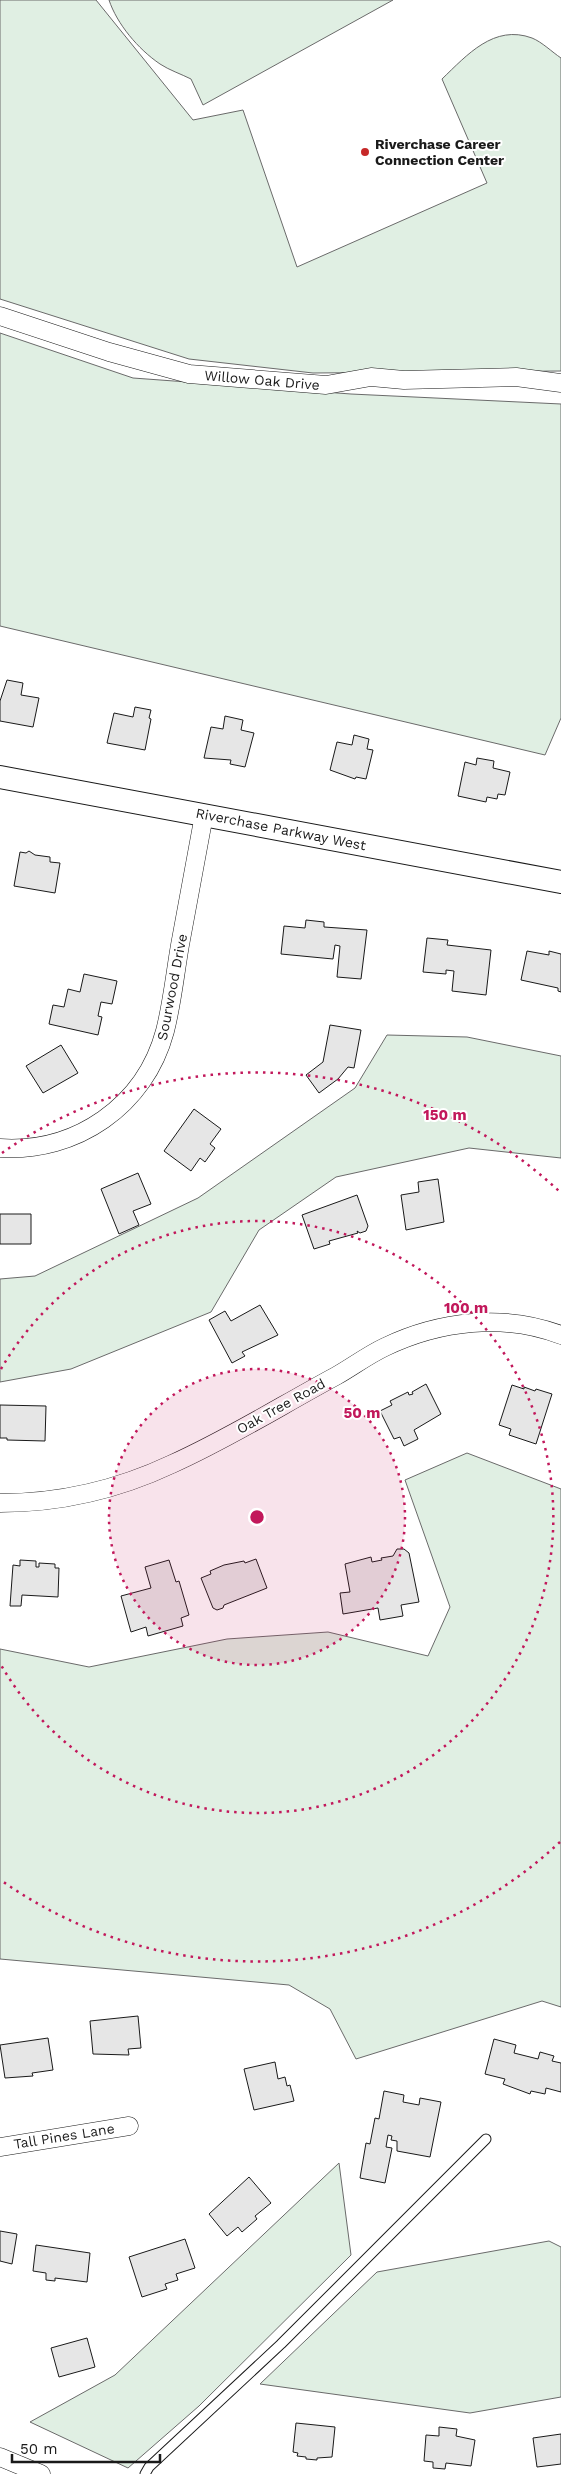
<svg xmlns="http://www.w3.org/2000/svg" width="561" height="2474" font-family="'Work Sans',sans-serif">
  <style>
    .green { fill: #e0efe3; stroke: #6a6a6a }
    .building { fill: #e6e6e6; stroke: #1a1a1a }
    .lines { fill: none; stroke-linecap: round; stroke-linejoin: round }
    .service-casing { stroke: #1a1a1a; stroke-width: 11 }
    .minor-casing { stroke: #1a1a1a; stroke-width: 19 }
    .tertiary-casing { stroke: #1a1a1a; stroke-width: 24 }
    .service { stroke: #fff; stroke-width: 9 }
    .minor { stroke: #fff; stroke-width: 18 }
    .tertiary { stroke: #fff; stroke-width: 22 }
    .ring { fill: none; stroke: #c2185b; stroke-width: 2.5; stroke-dasharray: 2.5 5 }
    .poi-dot { fill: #c62828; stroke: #fff; stroke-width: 2 }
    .labels { text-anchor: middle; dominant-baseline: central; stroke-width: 4; stroke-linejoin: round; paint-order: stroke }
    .poi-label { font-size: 14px; font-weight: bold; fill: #1a1a1a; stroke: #fff; text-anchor: start }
    .street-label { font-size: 14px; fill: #1a1a1a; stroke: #fff }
    .centre { fill: #c2185b; stroke: #fff; stroke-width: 2.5 }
    .ring-label { font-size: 15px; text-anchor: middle; font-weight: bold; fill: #c2185b; stroke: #fff; stroke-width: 4; stroke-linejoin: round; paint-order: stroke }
  </style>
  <rect width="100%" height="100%" fill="#fff"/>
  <path class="green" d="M0 0H96L193 120 243 110 297 267 487 183 442 79C467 55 494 24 532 38 542 42 552 52 561 58V371L313 373 189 359 0 299Z
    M109 0H393L203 105 191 79C181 74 169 70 160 64 138 49 117 24 109 0Z
    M0 333 133 378 351 394 561 404V718L545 755 0 626Z
    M387 1035 467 1037 561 1056V1158L469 1148 336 1177 259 1230 211 1312 71 1369 0 1382V1279L35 1276 198 1198 355 1088Z
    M467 1453 561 1489V2007L542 2001 356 2059 330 2009 289 1985 0 1959V1649L89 1667 227 1639 328 1632 428 1656 450 1607 405 1480Z
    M339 2163 351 2255 199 2406 128 2468 30 2422 115 2375Z
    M549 2241 561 2247V2397L470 2413 260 2384 377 2272Z"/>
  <path class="building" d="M7 680 23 683 21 695 39 698 33 727 0 721V701Z
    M135 707 151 710 149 718 151 719 145 750 107 743 114 713 133 717Z
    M225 716 243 720 241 730 254 733 245 767 230 764 231 760 204 758 211 727 223 729Z
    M354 735 369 739 367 749 373 750 366 779 356 777 355 779 330 770 337 742 352 745Z
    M477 758 494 761 493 768 510 772 505 795 498 794 497 799 487 797 486 802 458 796 465 762 476 765Z
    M29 851 35 855 50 857V862L60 863 55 893 14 886 20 852 26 853Z
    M306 920 324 922V927L367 930 361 979 337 977 340 946 335 945 333 959 281 954 284 926 305 928Z
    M427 938 448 940 447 945 491 950 486 995 452 991 454 971 446 970V974L423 972Z
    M527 951 549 955V951L561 954V992L558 991V988L521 980Z
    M84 974 117 981 112 1004 101 1002 98 1016 102 1017 98 1035 49 1024 53 1005 64 1007 68 989 80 992Z
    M330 1025 361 1030 354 1068 348 1067 338 1079 319 1093 306 1075 323 1062Z
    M61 1045 78 1073 43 1093 26 1066Z
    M194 1109 221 1129 210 1144 215 1148 205 1162 200 1158 191 1171 164 1151Z
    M138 1173 151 1204 133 1211 139 1225 119 1234 101 1189Z
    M438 1179 444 1222 406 1230 401 1195 419 1192 418 1182Z
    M357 1195 368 1226 366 1231 360 1233 357 1231 358 1233 329 1241 330 1244 314 1249 302 1215Z
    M0 1214H31V1244H0Z
    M260 1305 278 1335 242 1352 245 1356 232 1363 209 1320 225 1311 231 1321Z
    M426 1384 441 1414 414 1430 418 1439 404 1446 400 1437 394 1439 380 1411 392 1405 390 1401 408 1392 409 1395 413 1394 412 1392Z
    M512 1385 524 1389V1387L535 1391 536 1389 552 1394 536 1444 509 1435 511 1429 499 1425Z
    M0 1405 46 1406 45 1441 7 1440V1438H0Z
    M397 1549H404L409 1553 419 1602 401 1605 403 1616 380 1620 378 1608 343 1614 340 1593 350 1592 345 1564 371 1557 372 1562 382 1560 381 1558 393 1556Z
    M256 1559 267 1588 224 1605 223 1608 217 1610 213 1608 201 1578 211 1574 210 1571 224 1565 244 1561 245 1563Z
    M20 1560 36 1561V1567H39V1563L55 1564V1568H59L58 1597 22 1595 21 1606H10L13 1565 20 1566Z
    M169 1560 176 1582 179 1581 189 1615 181 1618 183 1626 148 1636 146 1627 131 1632 121 1596 151 1588 145 1567Z
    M138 2016 141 2048 128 2049 129 2055 93 2054 90 2021Z
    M48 2038 53 2070 32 2073 33 2076 5 2078 0 2045Z
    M494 2039 516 2045 514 2053 538 2059 540 2052 554 2056 552 2061 561 2063V2092L546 2088 545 2094 531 2091 530 2094 503 2084 505 2079 485 2074Z
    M275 2062 278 2079 285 2077 287 2086 290 2085 294 2101 254 2110 244 2069Z
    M384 2091 404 2095 403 2102 419 2105 420 2098 441 2102 430 2157 397 2151V2141L391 2140 392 2136 388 2135 386 2147 392 2148 385 2183 360 2178 366 2143 370 2144 375 2118 379 2119Z
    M249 2177 271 2203 255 2216 257 2219 242 2232 238 2227 227 2236 209 2214Z
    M0 2231 17 2234 12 2264 0 2261Z
    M185 2239 195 2268 176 2274 178 2280 165 2284 167 2289 142 2297 129 2257Z
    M36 2245 90 2253 87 2282 55 2278V2281L46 2280V2273L33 2271Z
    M87 2338 95 2367 59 2377 51 2348Z
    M296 2423 335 2427 332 2457 317 2458V2460L306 2459V2457L297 2456 298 2453 293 2452Z
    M439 2427 457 2429 456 2436 475 2440 471 2466 446 2463 445 2469 433 2468V2462L424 2461 426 2435 439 2436Z
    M561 2434V2464L537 2467 533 2438Z"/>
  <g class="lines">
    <defs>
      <path id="service" d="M145 2474 149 2467 281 2344 486 2139"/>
      <path id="minor" d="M0 316 109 352 189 374 326 385 371 377 404 380 516 377 561 383
        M0 1148C76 1153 145 1106 165 1031 172 1004 175 974 180 945 188 902 196 858 204 815
        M0 1503C59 1503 119 1489 172 1464 228 1439 282 1405 336 1376 352 1367 368 1355 385 1347 439 1321 504 1313 561 1335
        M0 2147 129 2126
        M0 2457 41 2474"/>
      <path id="tertiary" d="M0 777 561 882"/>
    </defs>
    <use href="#service" class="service-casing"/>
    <use href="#minor" class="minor-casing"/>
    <use href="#tertiary" class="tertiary-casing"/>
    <use href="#service" class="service"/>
    <use href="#minor" class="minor"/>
    <use href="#tertiary" class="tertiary"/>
  </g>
  <circle cx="257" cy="1517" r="148" fill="#c2185b" fill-opacity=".12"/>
  <g class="ring">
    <circle cx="257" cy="1517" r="148"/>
    <path d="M1 1369A296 296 0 1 1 1 1665"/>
    <path d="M560 1842A444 444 0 0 1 2 1881M2 1153A444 444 0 0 1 560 1192"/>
  </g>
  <circle class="poi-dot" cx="365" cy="152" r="5"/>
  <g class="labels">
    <g class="poi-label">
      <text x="375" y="144">Riverchase Career<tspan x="375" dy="16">Connection Center</tspan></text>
    </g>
    <g class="street-label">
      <text transform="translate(262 380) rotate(5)">Willow Oak Drive</text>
      <text transform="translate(281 829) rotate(11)">Riverchase Parkway West</text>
      <text transform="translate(172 987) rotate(-79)">Sourwood Drive</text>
      <text transform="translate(281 1406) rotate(-29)">Oak Tree Road</text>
      <text transform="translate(64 2136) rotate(-9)">Tall Pines Lane</text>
    </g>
  </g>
  <circle cx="257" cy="1517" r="8" class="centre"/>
  <g class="ring-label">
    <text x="445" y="1120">150 m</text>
    <text x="466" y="1313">100 m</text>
    <text x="362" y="1418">50 m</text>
  </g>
  <path d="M12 2454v8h148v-8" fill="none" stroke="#1a1a1a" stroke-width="2.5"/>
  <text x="20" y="2454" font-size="15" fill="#1a1a1a" stroke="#ffffff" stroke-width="4" paint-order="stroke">50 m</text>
</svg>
